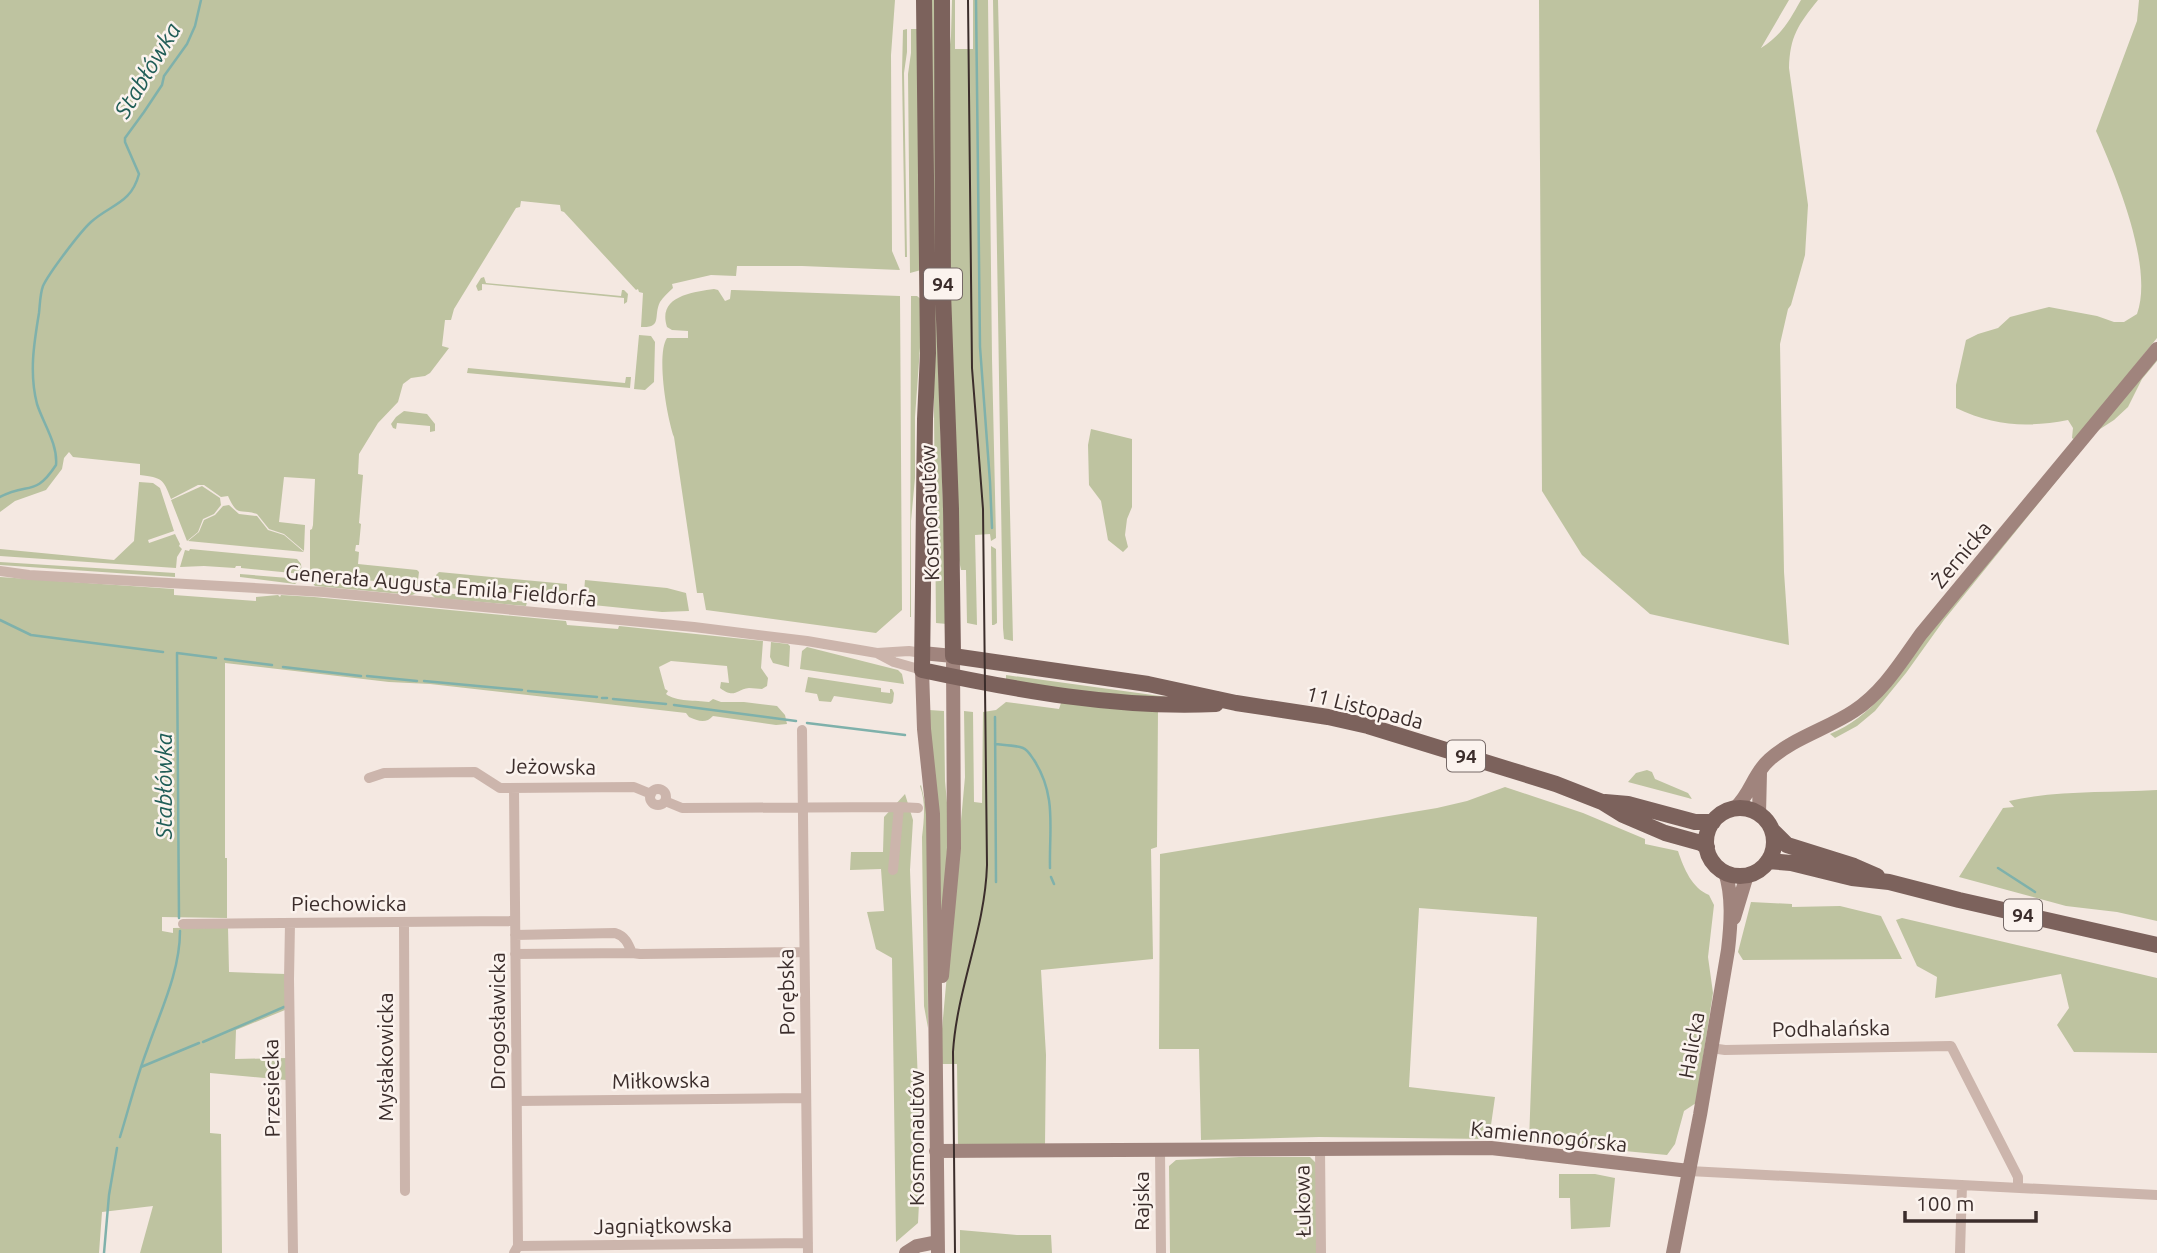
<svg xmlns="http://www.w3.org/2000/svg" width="2157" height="1253" font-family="Ubuntu,sans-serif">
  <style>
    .green { fill: #bec3a0 }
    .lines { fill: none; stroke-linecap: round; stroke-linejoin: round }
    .stream { stroke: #7fb1ab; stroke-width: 2.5 }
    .street { stroke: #ccb5ac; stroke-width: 10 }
    .secondary { stroke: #a0847d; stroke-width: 14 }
    .primary { stroke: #7c625c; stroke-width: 16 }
    .tram { stroke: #3b2d2b; stroke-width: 2 }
    .labels { text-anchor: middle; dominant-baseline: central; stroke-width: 5; stroke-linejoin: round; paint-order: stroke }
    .shield { fill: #fbf3ee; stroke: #756866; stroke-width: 2 }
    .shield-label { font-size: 19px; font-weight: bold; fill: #3b2d2b }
    .street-label { font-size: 21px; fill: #3b2d2b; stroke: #fbf3ee }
    .water-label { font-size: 23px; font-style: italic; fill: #205d57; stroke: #fbf3ee }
  </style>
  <rect width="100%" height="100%" fill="#f4e8e1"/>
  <path class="green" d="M0 0H895L891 55 892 251 900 270 802 266H737L736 276 711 275 672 284 673 288C668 293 663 297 660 302 653 316 663 328 641 327L643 293 639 292 638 289 636 290 564 212 561 211 560 205 521 201 520 207 516 208 454 309 451 320H445L442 346 449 348 430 373 425 376 411 378 403 384 398 402 378 423 359 454 358 474 363 475 359 523 361 524 359 545H356L355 551 359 552 358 564 417 570 419 572 418 580H422L421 586 310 574V530L312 529 313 525 315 479 284 477 279 522 305 525 304 551 284 534 269 529 257 514C239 508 238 518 228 496L221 497 204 485H198L171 499C163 478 162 478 140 475V464L73 457 69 452 64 458 62 469 46 490 15 501 0 512Z
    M929 0H936L935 285 933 283Z
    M952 0H955V49H973V0H988L992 359 996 538 991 541 990 534 975 535 977 625 967 623 966 570H961L957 550 951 413 947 70 951 36Z
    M993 0H998L1013 641 1004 639 1003 628Z
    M1539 0H1789L1761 48C1782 35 1789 21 1801 0H1818C1798 25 1790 36 1789 68L1808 205 1805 255 1791 305 1788 309 1780 344 1784 572 1789 645 1650 614 1582 555 1542 491Z
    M2139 0H2157V338L2075 440 2072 438 2073 428 2068 420C2027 428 1994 426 1956 408V385L1966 340 1978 334 1998 328 2010 317 2049 307 2097 316 2114 322H2124L2137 314C2154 267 2116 176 2096 131L2137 21Z
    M907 29V52L904 73 907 257H905L902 72 903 30Z
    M911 29H918L921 270 910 273 908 74 911 53Z
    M484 277 486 283 621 296 622 290H624L628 294 627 302 624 304V298L482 284V290L478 291 476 286 481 278Z
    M714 289 718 290 725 301 730 299 731 290H734L900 296 902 610 876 633 706 610 703 593H697L674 437C667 418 656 354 667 338H688V331L672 330 667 327C657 296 693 292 714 289Z
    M911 296H917L922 300 921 334 915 417V478L911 521V617H910Z
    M936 299 947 624 936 623 933 304Z
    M639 335 651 336 655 342 654 382 645 390 634 389Z
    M2157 357V361L2142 379 2128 407 2114 420 2097 431 1944 620 1906 673 1875 711 1857 726 1835 738 1830 734C1872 717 1894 681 1919 646Z
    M468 368 625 383 626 377H631L630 388 467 373Z
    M404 411 427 414 435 424V431L430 432V426L397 423 396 429 393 428 391 424 396 417Z
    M1091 429 1132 439V507L1127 519 1125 535 1128 547 1123 552 1108 540 1101 501 1089 485 1088 445Z
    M139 482 153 483 160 488 174 531 148 540 149 543 175 534 180 544 179 546 182 549 177 557 176 568 0 556V549L114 560 134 541Z
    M202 486 220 498 221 505 214 514 203 519 198 532 187 541 171 500Z
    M229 505 239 514 257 516 268 530 284 535 304 552 188 541 199 532 204 520 215 515 223 506Z
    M991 546 996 549 997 623 994 625H992Z
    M190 549 297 559 301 564 302 574 241 568V566H236L235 568 204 566 180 567 185 550 189 551Z
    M0 562 175 573V577L0 565Z
    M439 572 567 584V597L436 587V575Z
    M240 574 301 579 295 584 240 577Z
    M0 577 174 589V595L256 601V597L278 595 280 597 281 595 314 597 566 621 567 625 618 629 619 626 763 641 761 668 768 678 767 686 762 689C758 689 754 688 749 688 735 690 735 699 720 688L721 682 729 683 727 666 671 661 659 667 665 689 668 691 666 694C676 702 696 700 709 702L713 699 721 702H744L777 706 785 715 787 724 776 725 713 716C706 724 698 721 689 717L686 713 430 684 389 682 225 663V858H227V918L162 917V931L173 933V928L228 927 229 972 286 974 285 1010 236 1030 235 1059 286 1058V1080L210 1073V1133L221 1134 222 1253H140L153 1206 102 1212 99 1253H0Z
    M309 579 362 586 363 588 364 586 420 592 412 595 315 586Z
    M585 580 667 588 686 593 689 611 662 612 583 604Z
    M430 593 500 596V599L527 602 526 606 435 598Z
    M771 642 788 644 790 646 789 667 773 663 770 657Z
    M807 647 898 670 902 674 904 684 800 669 802 651Z
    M1006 675 1182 699 1110 695 1006 681Z
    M808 677 881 688V692L890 693V689H892L894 693 893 702 891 704 834 696 831 702 819 701 817 694 805 692Z
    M1006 702 1059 709 1061 703 1158 710 1157 847 1151 849 1153 959 1041 970 1046 1055 1045 1145 958 1144 957 1064H941L942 1029 965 777 964 711 973 712 974 802 982 803 983 712 996 710Z
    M929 710 944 711 945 781 949 824 940 949Z
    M1647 770 1652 772 1655 779 1688 793 1692 799 1628 782 1636 773Z
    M921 785 927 811 928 1028 924 1006 922 837C924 819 926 803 920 786Z
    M1505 787 1583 813 1645 839V844L1678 851C1684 869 1692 888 1709 895L1714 905 1708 957 1713 993 1696 1103 1684 1111 1675 1144 1667 1155 1529 1142 1537 917 1419 908 1409 1087 1495 1097 1489 1139 1319 1137 1201 1140 1199 1049H1159L1160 854 1437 808 1467 801Z
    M2157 790V921L2117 912 2066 906 1959 877 2003 808 2014 807 2009 801C2057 790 2108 793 2157 790Z
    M905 794 913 820 910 870 921 1164 918 1223 896 1242 892 958 876 949 867 912 884 911 881 869 850 870 851 852H883L884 817Z
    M1751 902 1792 904V907L1840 906 1881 916 1902 959 1743 960 1738 952Z
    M1902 918 2157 978V1053L2074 1052 2057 1025 2069 1008 2061 974 1935 998 1937 977 1917 966 1896 920Z
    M1239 1157H1310L1316 1163V1253H1170L1169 1166 1176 1160Z
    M1559 1174H1595L1615 1178 1610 1227 1571 1229 1570 1198H1559Z
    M960 1230 1017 1235H1051L1052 1253H960Z"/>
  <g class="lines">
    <path class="stream" d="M976 0 980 347 990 482 992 528
      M0 497C29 482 35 497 56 465 58 444 43 423 37 404 29 373 34 343 39 313 40 304 40 294 43 286 49 273 80 232 91 222 111 204 131 204 139 174L125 142V138L144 112 162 85 164 76 187 44 195 26 201 0
      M0 620 31 635 163 652
      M177 653 179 918
      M177 653 216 658
      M225 659 272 665
      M283 667 361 676
      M367 676 417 681
      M424 681 522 690
      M528 691 597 697
      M602 698H607
      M613 699 666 704
      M674 705 796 721
      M995 717 996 882
      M807 723 905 735
      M995 744C1004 745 1015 745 1023 748 1028 750 1031 756 1034 760 1057 796 1049 828 1050 868
      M1998 868 2035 892
      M1051 877 1054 884
      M203 1042 284 1007
      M141 1067 199 1043
      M120 1137C129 1108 136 1079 147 1050 160 1012 180 972 180 931
      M104 1253 109 1195 117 1148"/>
    <path class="street" d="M0 571 29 575 324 592 694 627 807 641 877 653 909 651 922 653
      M877 653 894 662 922 670
      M802 730 808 1253
      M369 778 384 773 475 772 500 788 634 787 651 794
      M514 788 518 1246 514 1253
      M650 797a8 8 0 1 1 16 0a8 8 0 1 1-16 0Z
      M665 801 682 808 899 807
      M893 870 899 807 918 808
      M404 922 405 1191
      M290 923 289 979 293 1253
      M183 924 515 921
      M515 935 615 933C625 936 628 943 632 953L515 954
      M632 953 640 954 804 952
      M1711 1048 1725 1050 1951 1046 2018 1177V1187
      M517 1101 806 1098
      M1320 1148 1321 1253
      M1160 1149 1161 1253
      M1689 1171 2157 1195
      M518 1246 808 1243
      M1960 1253 1962 1185"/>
    <path class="secondary" d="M922 653 953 656 954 848 942 976
      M922 670 924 729 933 814 938 1253
      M1735 808C1751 794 1753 774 1769 760 1793 738 1827 729 1854 711 1883 692 1901 662 1921 634L2157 349
      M1759 814 1760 772
      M1734 918 1747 875
      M936 1151 1491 1148 1689 1171
      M906 1253 917 1246 937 1242
      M1673 1253 1700 1115 1728 950C1731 924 1733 896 1725 872"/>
    <path class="primary" d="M924 0 928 353 925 419 922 670C1015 690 1120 709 1216 704
      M942 0 943 292 951 509 953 656 1148 684 1236 703 1328 717 1368 726 1556 784 1602 802 1623 815 1665 833 1701 843 1707 847
      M1605 802 1628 804 1695 822H1713
      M1706 842a34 34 0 1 1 68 0a34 34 0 1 1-68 0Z
      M1772 830 1787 845 1854 866 1877 876
      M1768 861 1791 863 1852 878 1889 882 1959 900 2157 945"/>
    <path class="tram" d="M955 1253 953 1052C957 988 985 930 987 865L983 509 972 368 968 0"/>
  </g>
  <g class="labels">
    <g class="shield">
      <rect x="924" y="268.5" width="38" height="31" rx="5"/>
      <rect x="1447" y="740.5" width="38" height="31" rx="5"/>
      <rect x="2004" y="899.5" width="38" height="31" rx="5"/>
    </g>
    <g class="shield-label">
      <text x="943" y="284">94</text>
      <text x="1466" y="756">94</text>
      <text x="2023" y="915">94</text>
    </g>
    <g class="street-label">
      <text transform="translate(929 513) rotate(-92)">Kosmonautów</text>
      <text transform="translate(1961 554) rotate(-50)">Żernicka</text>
      <text transform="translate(441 585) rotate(5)">Generała Augusta Emila Fieldorfa</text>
      <text transform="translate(1365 707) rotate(14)">11 Listopada</text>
      <text transform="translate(551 766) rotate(1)">Jeżowska</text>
      <text x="349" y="903">Piechowicka</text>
      <text transform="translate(786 992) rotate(-91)">Porębska</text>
      <text transform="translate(497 1021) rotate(-90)">Drogosławicka</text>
      <text transform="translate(1831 1028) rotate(-1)">Podhalańska</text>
      <text transform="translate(1691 1045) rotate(-80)">Halicka</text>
      <text transform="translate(385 1057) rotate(-90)">Mysłakowicka</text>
      <text transform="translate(661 1080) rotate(-1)">Miłkowska</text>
      <text transform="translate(271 1088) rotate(-91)">Przesiecka</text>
      <text transform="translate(1549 1136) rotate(6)">Kamiennogórska</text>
      <text transform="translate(916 1138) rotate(-90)">Kosmonautów</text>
      <text transform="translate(1141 1201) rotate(-90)">Rajska</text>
      <text transform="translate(1302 1201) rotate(-91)">Łukowa</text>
      <text transform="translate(663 1225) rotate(-1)">Jagniątkowska</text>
    </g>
    <g class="water-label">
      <text transform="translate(147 70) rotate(-59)">Stabłówka</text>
      <text transform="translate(163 786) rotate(-90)">Stabłówka</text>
    </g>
  </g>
  <path d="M1905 1211v10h131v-10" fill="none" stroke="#3b2d2b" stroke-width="3.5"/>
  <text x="1916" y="1211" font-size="21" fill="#3b2d2b" stroke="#fbf3ee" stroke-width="5" paint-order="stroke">100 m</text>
</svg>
